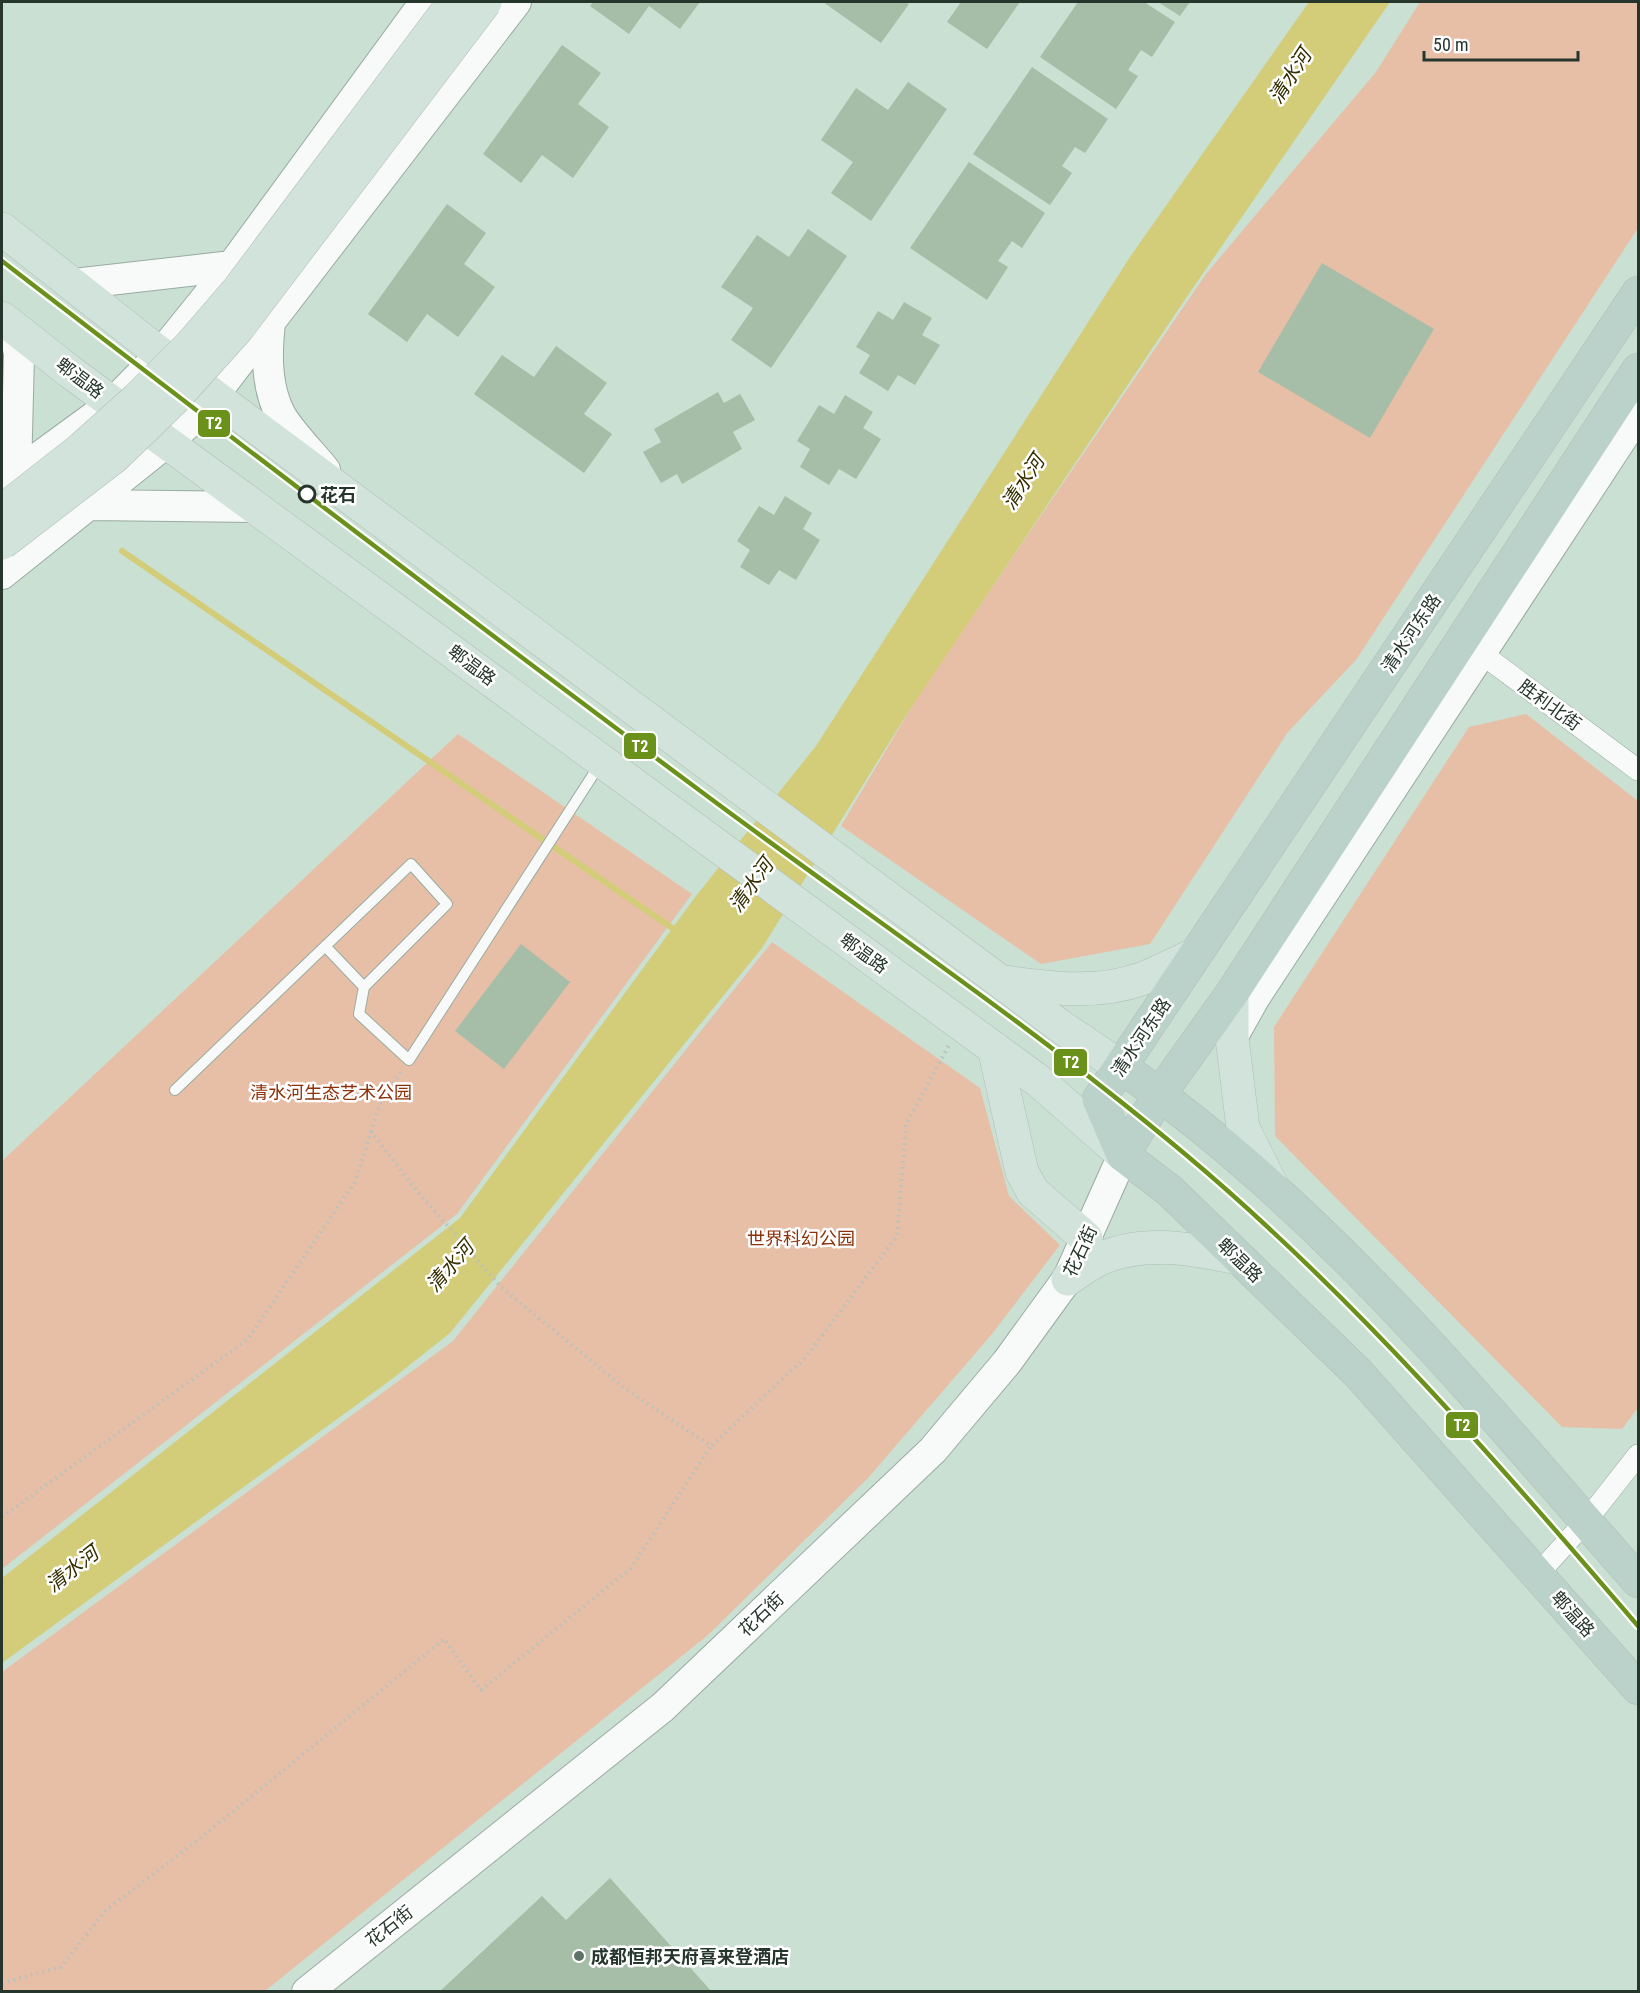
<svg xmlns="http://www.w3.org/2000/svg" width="1640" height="1993" font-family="'Roboto Condensed','Noto Sans SC',sans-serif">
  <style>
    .green { fill: #e7bfa7 }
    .water { fill: #d3cc79 }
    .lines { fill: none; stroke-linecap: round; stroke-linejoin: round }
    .stream { stroke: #d3cc79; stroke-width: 6 }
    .building { fill: #a6bda7 }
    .lane-casing { stroke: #9aaba2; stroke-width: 12 }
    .street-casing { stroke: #9aaba2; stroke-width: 22 }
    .secondary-casing { stroke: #9aaba2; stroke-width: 32 }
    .primary-casing { stroke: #b1bdb6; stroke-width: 34 }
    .highway-casing { stroke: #b1bdb6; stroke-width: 34 }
    .path { stroke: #b8c1bc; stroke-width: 4; stroke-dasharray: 1.5 4.5; stroke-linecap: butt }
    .lane { stroke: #f7faf8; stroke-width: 10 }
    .street { stroke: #f7faf8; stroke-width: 21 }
    .secondary { stroke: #f7faf8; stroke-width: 30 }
    .primary { stroke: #d2e3dc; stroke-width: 33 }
    .highway { stroke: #bad2c9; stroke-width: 33 }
    .primary-bridge-casing { stroke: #b1bdb6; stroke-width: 34; stroke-linecap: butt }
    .primary-bridge { stroke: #d2e3dc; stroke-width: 33 }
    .tram-1-casing { stroke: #fff; stroke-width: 9 }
    .tram-1 { stroke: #6a911a; stroke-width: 4.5 }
    .stop-dot { fill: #fff; stroke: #26362d; stroke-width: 3 }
    .poi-dot { fill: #5f7267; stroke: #fff; stroke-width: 2 }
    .labels { text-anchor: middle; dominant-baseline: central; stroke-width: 5; stroke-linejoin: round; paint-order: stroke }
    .street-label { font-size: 18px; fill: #26362d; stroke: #fff }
    .stop-label { font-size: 18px; font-weight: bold; fill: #26362d; stroke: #fff; text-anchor: start }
    .park-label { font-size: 18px; fill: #8c320a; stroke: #fff }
    .poi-label { font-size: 18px; font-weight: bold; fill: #26362d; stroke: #fff; text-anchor: start }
    .water-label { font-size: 20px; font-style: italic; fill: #352e00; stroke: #fff }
    .line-badge { stroke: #fff; stroke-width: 2 }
    .badge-label { font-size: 16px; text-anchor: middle; font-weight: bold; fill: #fff }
  </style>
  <rect width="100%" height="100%" fill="#cae0d3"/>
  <path class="green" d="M1420 2H1638V228L1356 660 1288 732 1150 944 1041 964 841 826 921 691 1206 274 1376 72Z
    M1526 714 1638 801V1408L1622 1429 1562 1427 1275 1136 1274 1027 1469 727Z
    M458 734 692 894 457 1214 2 1569V1161Z
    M772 942 980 1088 1009 1196 1060 1245 992 1334 868 1478 708 1635 265 1991H2V1672L453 1341Z"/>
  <path class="water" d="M1309 2H1390L1186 298 905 717 762 948 450 1333 392 1379 2 1663V1578L460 1218 696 896 816 746 1130 257Z"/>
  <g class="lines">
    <path class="stream" d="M122 551 678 932"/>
  </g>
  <path class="building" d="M593 2H700L680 29 649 6 629 34 590 6Z
    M823 2H905L909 4 881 43Z
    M961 2H1020L987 49 947 22Z
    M1078 2H1144L1175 22 1152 57 1141 50 1128 70 1138 76 1116 109 1040 57Z
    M1158 2H1190L1180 16Z
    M562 45 601 73 578 104 609 127 573 178 542 155 521 183 483 154Z
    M1032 67 1108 119 1085 153 1075 147 1062 166 1072 173 1050 205 973 154Z
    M908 82 947 109 871 221 831 193 853 162 821 140 856 88 888 110Z
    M969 162 1045 213 1022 248 1012 241 998 261 1008 267 987 300 910 248Z
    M447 204 486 233 464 264 495 287 458 337 427 314 407 342 368 314Z
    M808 229 847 256 771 368 731 340 753 308 721 287 757 235 789 257Z
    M1322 263 1434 329 1370 438 1258 372Z
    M904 302 932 318 922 335 940 345 915 385 898 375 888 391 859 373 870 355 856 347 878 311 893 320Z
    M556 346 607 383 584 414 612 434 584 473 474 394 502 355 534 377Z
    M718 392 724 403 740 394 755 420 733 432 742 449 682 484 677 474 661 483 643 452 661 442 654 429Z
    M845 395 873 412 863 428 881 439 856 479 839 469 829 485 800 467 810 449 797 441 819 405 834 414Z
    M785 496 812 513 803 529 820 540 796 580 779 570 769 585 740 567 750 550 737 541 759 506 774 515Z
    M521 944 570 982 504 1069 455 1031Z
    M610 1878 712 1992H439L542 1896 566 1920Z"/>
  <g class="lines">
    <defs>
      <path id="lane" d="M325 946 364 987
        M175 1090 411 864 447 904 364 987 359 1014 409 1060 600 764"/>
      <path id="street" d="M1470 645 1638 770
        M1538 1574 1586 1521 1638 1455"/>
      <path id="secondary" d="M74 284 232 266
        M270 323C266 355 266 391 283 419 295 437 312 454 325 470
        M14 328 19 354 16 473
        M2 484 113 403 161 354 232 266 425 2
        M89 505 255 507
        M2 574 167 442 200 413 516 2
        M1232 1038 1255 997 1638 414
        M307 1992 663 1707 933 1450 1007 1362 1068 1278 1123 1155"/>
      <path id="primary" d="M2 229 214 396 1060 1026 1121 1067
        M2 318 69 371 1040 1082 1123 1155
        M1004 982C1049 988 1097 995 1141 979 1160 972 1178 962 1196 954
        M1232 993V1038L1243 1128 1272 1186
        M994 1048 1022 1172 1033 1192 1086 1238
        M1068 1279C1078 1272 1089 1264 1100 1259 1143 1239 1194 1249 1238 1258"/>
      <path id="highway" d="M1638 293 1099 1099 1123 1155 1170 1191 1358 1373 1638 1688
        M1121 1067C1322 1206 1478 1399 1638 1581
        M1123 1155 1160 1094 1232 993 1638 370"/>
    </defs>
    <use href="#lane" class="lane-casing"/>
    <use href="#street" class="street-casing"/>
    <use href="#secondary" class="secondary-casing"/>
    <use href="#primary" class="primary-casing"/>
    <use href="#highway" class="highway-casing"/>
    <path class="path" d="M371 1131 412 1185 502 1288 627 1390 711 1446 806 1357 897 1236 906 1124 949 1045
      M2 1517 248 1339 355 1182 381 1101 401 1072
      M2 1983 61 1967 106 1910 203 1836 444 1639 481 1690 631 1568 711 1446"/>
    <use href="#lane" class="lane"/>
    <use href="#street" class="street"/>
    <use href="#secondary" class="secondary"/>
    <use href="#primary" class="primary"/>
    <use href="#highway" class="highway"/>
    <defs>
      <path id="primary-bridge" d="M2 511 81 449 137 399 189 347 239 289 454 2
        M2 543 114 457 173 400 237 329 485 2"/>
    </defs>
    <use href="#primary-bridge" class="primary-bridge-casing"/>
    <use href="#primary-bridge" class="primary-bridge"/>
    <defs>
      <path id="tram-1" d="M2 261C232 438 462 614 695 787 858 909 1029 1023 1185 1154 1352 1294 1497 1461 1638 1626"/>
    </defs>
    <use href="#tram-1" class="tram-1-casing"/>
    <use href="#tram-1" class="tram-1"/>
  </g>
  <circle class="stop-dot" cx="307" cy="494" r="8"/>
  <circle class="poi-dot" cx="579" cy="1956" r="6"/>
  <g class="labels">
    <g class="street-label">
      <text transform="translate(80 378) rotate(37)">郫温路</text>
      <text transform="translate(1411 633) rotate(-56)">清水河东路</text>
      <text transform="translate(472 665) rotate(37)">郫温路</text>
      <text transform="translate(1550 705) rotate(36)">胜利北街</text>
      <text transform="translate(864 953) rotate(36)">郫温路</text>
      <text transform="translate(1141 1037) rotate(-56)">清水河东路</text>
      <text transform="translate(1080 1251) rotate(-65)">花石街</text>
      <text transform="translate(1240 1260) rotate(44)">郫温路</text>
      <text transform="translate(761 1614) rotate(-44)">花石街</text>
      <text transform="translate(1573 1614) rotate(48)">郫温路</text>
      <text transform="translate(389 1926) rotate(-38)">花石街</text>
    </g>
    <g class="stop-label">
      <text x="320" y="494">花石</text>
    </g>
    <g class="park-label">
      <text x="331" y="1092">清水河生态艺术公园</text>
      <text x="801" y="1238">世界科幻公园</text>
    </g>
    <g class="poi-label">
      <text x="591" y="1956">成都恒邦天府喜来登酒店</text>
    </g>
    <g class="water-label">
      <text transform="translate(1290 76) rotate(-57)">清水河</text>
      <text transform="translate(1023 482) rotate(-57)">清水河</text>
      <text transform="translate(751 885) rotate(-54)">清水河</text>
      <text transform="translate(450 1266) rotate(-49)">清水河</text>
      <text transform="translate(72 1569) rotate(-38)">清水河</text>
    </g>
  </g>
  <g class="line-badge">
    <rect x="197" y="409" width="34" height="29" rx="6" fill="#6a911a"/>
    <rect x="623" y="732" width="34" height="28" rx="6" fill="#6a911a"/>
    <rect x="1053" y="1048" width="35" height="29" rx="6" fill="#6a911a"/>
    <rect x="1445" y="1411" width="34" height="28" rx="6" fill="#6a911a"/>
  </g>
  <g class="badge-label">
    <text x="214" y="429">T2</text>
    <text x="640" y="752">T2</text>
    <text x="1071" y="1068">T2</text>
    <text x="1462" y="1431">T2</text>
  </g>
  <rect width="1640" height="1993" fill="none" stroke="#26362d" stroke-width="6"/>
  <path d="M1424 51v9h154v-9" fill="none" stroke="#26362d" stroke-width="3"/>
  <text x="1433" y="51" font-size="18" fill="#26362d" stroke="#ffffff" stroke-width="4.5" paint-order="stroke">50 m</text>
</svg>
